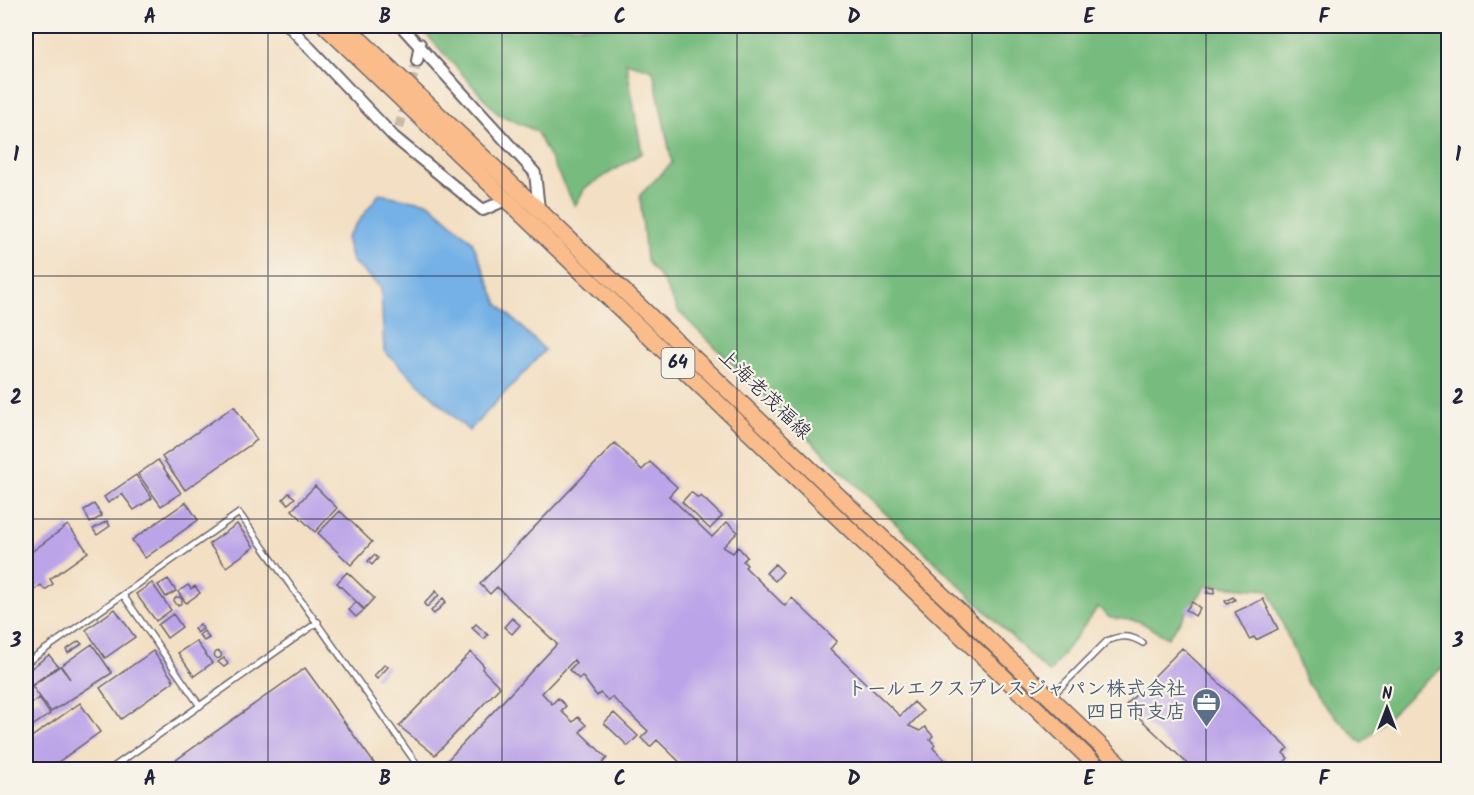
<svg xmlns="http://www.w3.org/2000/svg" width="1474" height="795" font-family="Kalam,'Klee One',sans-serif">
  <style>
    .forest { fill: #77bb7e; stroke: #4c6e5c; stroke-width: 1.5 }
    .water { fill: #74b1e6; stroke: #4b6a90; stroke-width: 1.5 }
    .building { fill: #bca4e8 }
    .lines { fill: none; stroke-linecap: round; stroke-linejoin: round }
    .street-tunnel { stroke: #c9b9a8; stroke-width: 10; stroke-dasharray: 10 5; stroke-linecap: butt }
    .lane-casing { stroke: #6b646b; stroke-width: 8 }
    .street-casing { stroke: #6b646b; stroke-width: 14 }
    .primary-casing { stroke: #6b646b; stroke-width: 18 }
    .lane { stroke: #fff; stroke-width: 5 }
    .street { stroke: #fff; stroke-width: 10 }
    .primary { stroke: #f9bc8a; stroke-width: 15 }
    .grid { fill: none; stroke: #22223b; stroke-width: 1.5; stroke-opacity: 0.55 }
    .labels { text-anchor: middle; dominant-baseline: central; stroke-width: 4.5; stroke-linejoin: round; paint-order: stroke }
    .shield { fill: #f7f3e8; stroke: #62616f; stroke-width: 1.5 }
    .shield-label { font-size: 18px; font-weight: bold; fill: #22223b }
    .street-label { font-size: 20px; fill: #22223b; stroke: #f7f3e8 }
    .service-label { font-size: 20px; font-weight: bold; fill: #4e5e75; stroke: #f7f3e8; text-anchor: end }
    .neatline { fill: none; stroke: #22223b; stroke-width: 2 }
    .grid-label { font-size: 20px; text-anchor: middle; font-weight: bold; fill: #22223b }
  </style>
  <rect width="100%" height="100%" fill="#f7f3e8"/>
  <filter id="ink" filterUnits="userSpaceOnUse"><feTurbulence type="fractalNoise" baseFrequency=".0167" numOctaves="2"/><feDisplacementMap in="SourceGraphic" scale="12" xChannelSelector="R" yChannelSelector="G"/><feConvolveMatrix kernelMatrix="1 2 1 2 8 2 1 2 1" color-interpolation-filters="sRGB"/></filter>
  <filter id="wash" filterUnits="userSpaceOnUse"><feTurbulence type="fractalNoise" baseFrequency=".008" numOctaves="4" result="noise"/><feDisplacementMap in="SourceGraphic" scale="24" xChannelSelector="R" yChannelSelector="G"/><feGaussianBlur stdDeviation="1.35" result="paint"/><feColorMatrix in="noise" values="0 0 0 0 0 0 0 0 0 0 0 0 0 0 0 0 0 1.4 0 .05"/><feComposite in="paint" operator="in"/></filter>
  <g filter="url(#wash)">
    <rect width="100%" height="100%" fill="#f3dfc3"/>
    <path class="forest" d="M419 26H1448V664L1425 681 1362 743 1320 701 1306 682 1269 590 1207 585 1168 638 1139 621 1110 618 1098 607 1049 673 679 312 664 283 646 260 640 195 672 163 653 70 626 62 642 153 585 188 575 206 536 131 498 114Z"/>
    <path class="water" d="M379 194 429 203 472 241 498 304 545 350 469 431 384 351 381 288 352 261 346 238Z"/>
    <g id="blocks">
      <path class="building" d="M234 406 257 440 185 490 162 457Z
        M615 443 642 470 650 462 677 487 669 496 712 537 727 522 738 532 723 547 733 553 738 547 747 557 743 561 747 565 745 567 785 606 792 598 837 641 830 649 900 716 914 702 923 711 909 726 920 731 925 727 933 736 930 739 935 745 933 748 955 770H688L657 740 650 747 641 738 648 731 612 697 609 701 600 693 597 696 582 676 579 679 569 670 576 663 574 660 542 693 552 704 558 698 566 706 561 711 573 722 578 717 586 725 580 732 607 758 596 770H438L557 644 497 587 490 594 480 584Z
        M158 460 181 493 161 506 138 474Z
        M136 475 152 498 134 510 122 494 108 503 104 497Z
        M315 486 337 508 315 532 292 510Z
        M691 492 698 498 701 496 722 516 710 529 682 502Z
        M289 493 295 498 288 504 283 499Z
        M186 502 198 520 145 558 132 540Z
        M94 504 102 516 90 523 84 510Z
        M340 511 372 542 351 565 318 533Z
        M107 521 110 526 97 535 93 529Z
        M237 524 254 547 226 567 209 544Z
        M68 525 88 552 50 579 53 584 45 590 41 585 26 596V556Z
        M374 555 378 558 372 565 368 561Z
        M775 564 783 572 775 581 766 573Z
        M347 572 374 598 364 609 337 583Z
        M168 579 176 591 166 597 158 585Z
        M152 583 171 610 156 621 136 594Z
        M188 585 191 589 195 586 200 593 186 603 178 592Z
        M1208 587 1215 588 1214 594 1207 593Z
        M436 591 439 595 427 607 424 604Z
        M29 597 32 602 26 607V599Z
        M1233 597 1235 600 1227 604 1225 601Z
        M174 601a4 4 0 1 1 8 0a4 4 0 1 1-8 0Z
        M443 598 446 602 434 614 431 611Z
        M1263 599 1278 629 1256 640 1254 637 1249 639 1235 612Z
        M356 602 364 610 356 617 349 610Z
        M1192 602 1200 608 1195 616 1186 610Z
        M115 609 135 637 105 658 86 630Z
        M173 614 182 627 167 638 158 625Z
        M512 618 520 625 512 634 504 627Z
        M200 624 203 629 197 633 194 629Z
        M476 624 488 635 484 639 472 628Z
        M204 631 209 638 204 641 199 635Z
        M79 641 82 644 68 653 66 650Z
        M196 641 212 663 194 676 178 653Z
        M92 644 112 673 51 712 32 686 60 666 70 679 61 666Z
        M1182 648 1288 748 1283 753 1288 758 1277 770H1194L1126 705Z
        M153 651 174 681 121 719 100 688Z
        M214.5 655a3.5 3.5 0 1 1 7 0a3.5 3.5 0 1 1-7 0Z
        M471 652 484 666 482 669 500 687 435 755 399 726Z
        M49 655 58 666 26 689V672Z
        M224 658 228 664 224 667 218 662Z
        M385 664 388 667 377 679 374 676Z
        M305 668 379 770H162Z
        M27 691 31 697 27 699 30 704 39 698 50 714 26 730Z
        M80 703 100 732 47 770H27L26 741Z
        M614 713 638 736 628 746 604 723Z"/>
    </g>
  </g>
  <g filter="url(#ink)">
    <use href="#blocks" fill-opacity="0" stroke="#6b646b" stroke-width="1.5"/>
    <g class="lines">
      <path class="street-tunnel" d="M399 128 417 61"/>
      <defs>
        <path id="lane" d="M123 595 200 706
          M26 663 239 513 421 770
          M1052 696 1107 641C1121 635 1130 635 1143 643
          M109 770 318 622"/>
        <path id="street" d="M289 26 394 137 483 210 508 199
          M401 26 535 173 539 209
          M417 61 420 44"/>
        <path id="primary" d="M325 26 1101 770
          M346 26 1126 770"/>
      </defs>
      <use href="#lane" class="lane-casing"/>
      <use href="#street" class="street-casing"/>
      <use href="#primary" class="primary-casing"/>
      <use href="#lane" class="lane"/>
      <use href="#street" class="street"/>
      <use href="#primary" class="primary"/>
    </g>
  </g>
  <path class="grid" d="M268 26V770M502 26V770M737 26V770M972 26V770M1206 26V770M26 276H1448M26 519H1448"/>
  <defs>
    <symbol id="office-pin" viewBox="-11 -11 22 30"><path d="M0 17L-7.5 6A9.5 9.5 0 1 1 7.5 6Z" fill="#5c6f8a" stroke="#f7f3e8"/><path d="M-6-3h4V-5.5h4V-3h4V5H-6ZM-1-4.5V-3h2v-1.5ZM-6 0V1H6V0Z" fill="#fff"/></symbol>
  </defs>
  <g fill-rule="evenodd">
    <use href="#office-pin" x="1190" y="686" width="33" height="45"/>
  </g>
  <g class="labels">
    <rect class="shield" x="661.5" y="348" width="33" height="30" rx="4.5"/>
    <g class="shield-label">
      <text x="678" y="363">64</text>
    </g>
    <g class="street-label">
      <text transform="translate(764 395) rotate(44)">上海老茂福線</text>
    </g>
    <g class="service-label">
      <text x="1186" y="690">トールエクスプレスジャパン株式会社<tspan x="1186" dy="23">四日市支店</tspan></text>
    </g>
  </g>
  <rect width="1474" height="795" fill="none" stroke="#f7f3e8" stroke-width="66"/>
  <g transform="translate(1387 708)" stroke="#f7f3e8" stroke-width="4.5" paint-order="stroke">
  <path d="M0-4.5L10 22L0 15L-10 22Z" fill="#22223b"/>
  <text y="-9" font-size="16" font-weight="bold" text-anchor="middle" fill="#22223b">N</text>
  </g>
  <rect x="33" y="33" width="1408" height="729" class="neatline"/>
  <g class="grid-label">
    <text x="150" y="23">A</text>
    <text x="385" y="23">B</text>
    <text x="620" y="23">C</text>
    <text x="854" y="23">D</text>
    <text x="1089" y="23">E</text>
    <text x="1324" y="23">F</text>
    <text x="16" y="161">1</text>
    <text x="1458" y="161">1</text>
    <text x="16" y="404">2</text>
    <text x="1458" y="404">2</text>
    <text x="16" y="647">3</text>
    <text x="1458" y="647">3</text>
    <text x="150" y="785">A</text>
    <text x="385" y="785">B</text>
    <text x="620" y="785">C</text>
    <text x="854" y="785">D</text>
    <text x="1089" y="785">E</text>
    <text x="1324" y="785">F</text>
  </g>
</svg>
